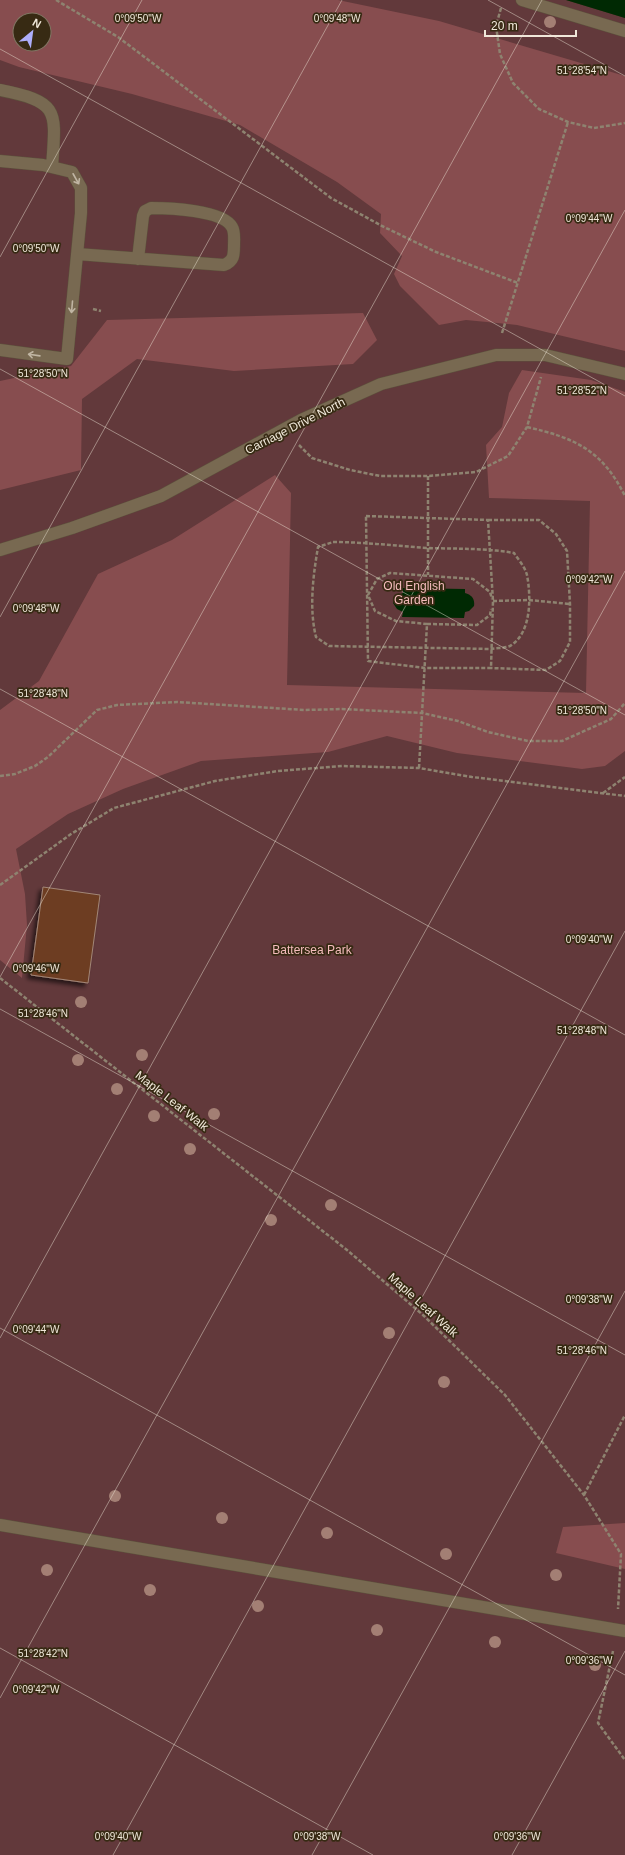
<svg xmlns="http://www.w3.org/2000/svg" width="625" height="1855" font-family="Arial,sans-serif">
  <style>
    .green { fill: #62393b; fill-rule: evenodd }
    .forest { fill: #874d4f; fill-rule: evenodd }
    .water { fill: #002903 }
    .building { fill: #6d3d21; stroke: #a28677; filter: url(#shadow) }
    .lines { fill: none; stroke-linecap: round; stroke-linejoin: round }
    .lane-casing { stroke: #5c513c; stroke-width: 13 }
    .street-casing { stroke: #5c513c; stroke-width: 13 }
    .path { stroke: #8e8370; stroke-width: 2.5; stroke-dasharray: 4 2; stroke-linecap: butt }
    .lane { stroke: #786951; stroke-width: 12 }
    .street { stroke: #786951; stroke-width: 12 }
    .tree { fill: #a37f74 }
    .oneway { stroke: #c0b5a3 }
    .ticks { fill: none; stroke: #f0e8da; stroke-width: 1; stroke-opacity: 0.45 }
    .labels { text-anchor: middle; dominant-baseline: central; stroke-width: 3.5; stroke-linejoin: round; paint-order: stroke }
    .street-label { font-size: 12px; fill: #f0e8da; stroke: #372a13 }
    .park-label { font-size: 12px; fill: #f4bcbc; stroke: #372a13 }
    .ticks-label { font-size: 10px; text-anchor: middle; fill: #f0e8da; stroke: #372a13; stroke-width: 3.5; stroke-linejoin: round; paint-order: stroke }
  </style>
  <defs>
    <filter id="shadow"><feDropShadow dx="-3.5" dy="3.5" stdDeviation="2" flood-color="#0009"/></filter>
  </defs>
  <rect width="100%" height="100%" fill="#41341d"/>
  <path class="green" d="M0 0H566L625 18V1855H0ZM20 20H44V44H20Z"/>
  <path class="forest" d="M0 0H338L439 21 625 76V351L517 325 466 320 439 325 400 286 394 274 402 256 380 233 381 214 337 182 240 125 132 94 19 67 0 60ZM20 20H44V44H20Z
    M363 313 377 340 353 364 234 371 137 359 82 399 81 470 0 490V381L71 366 107 320Z
    M522 370 591 380 625 392V751L605 766 582 769 457 753 387 736 328 752 201 761 123 789 68 814 16 849 25 894 27 925 22 978 0 960V710L39 681 98 574 172 540 275 475 291 493 287 685 586 693 590 501 489 498 486 445 502 427 509 393Z
    M625 1523V1569L556 1553 563 1527Z"/>
  <path class="water" d="M566 0H625V18Z
    M403 588 465 589V593C472 595 475 599 474 606L469 611 465 612 464 618 402 617 403 612 397 609 393 603 396 596 403 593Z"/>
  <path class="building" d="M43 887 100 895 88 983 31 975Z"/>
  <g class="lines">
    <defs>
      <path id="lane" d="M0 90C60 102 56 110 52 167
        M0 161 43 165 72 172 81 188V213L67 359 0 350
        M77 254 224 265C234 261 234 255 234 245 234 239 235 232 232 227 223 210 168 208 151 208L145 211 143 216 138 259"/>
      <path id="street" d="M522 0 625 31
        M0 550 72 528 161 496 301 420 381 384 496 355H545L625 374
        M0 1525 625 1631"/>
    </defs>
    <use href="#lane" class="lane-casing"/>
    <use href="#street" class="street-casing"/>
    <path class="path" d="M56 0 118 37 331 198 382 226 436 252 518 283
      M501 8 496 26 500 54 513 83 539 109 568 122 594 128 625 123
      M93 309 101 311
      M502 333 568 122
      M527 427C575 438 602 450 625 496
      M299 445 312 458 350 470 380 476H428L476 472 508 456 527 427 541 377
      M428 476V575
      M366 516 488 520 493 601 491 668H425L368 661Z
      M488 520H539L556 534 567 551 570 604V642L560 661 546 670 491 668
      M333 542C365 542 396 546 428 548 458 549 486 548 514 553 518 559 525 567 527 575 531 596 532 633 510 646 505 648 497 648 491 649L329 646 316 637C309 609 313 576 318 547Z
      M493 601 529 600 570 604
      M427 624 477 625 490 615 491 609
      M419 768 427 624 396 621 375 611 368 595 377 579 390 573 473 579 490 592 492 599
      M0 776 15 774 35 766 48 757 97 710 117 705 177 702 304 710 342 709 422 713 458 721 488 732 528 741H562L611 719 625 703
      M603 793 625 777
      M0 885 71 834 114 808 215 781 278 771 342 766 419 768 472 777 625 796
      M0 978 347 1250 423 1315 505 1395 584 1495 621 1554 618 1609
      M584 1495 625 1415
      M613 1651 598 1723 625 1760"/>
    <use href="#lane" class="lane"/>
    <use href="#street" class="street"/>
  </g>
  <g class="tree">
    <circle cx="550" cy="22" r="6"/>
    <circle cx="81" cy="1002" r="6"/>
    <circle cx="142" cy="1055" r="6"/>
    <circle cx="78" cy="1060" r="6"/>
    <circle cx="117" cy="1089" r="6"/>
    <circle cx="214" cy="1114" r="6"/>
    <circle cx="154" cy="1116" r="6"/>
    <circle cx="190" cy="1149" r="6"/>
    <circle cx="331" cy="1205" r="6"/>
    <circle cx="271" cy="1220" r="6"/>
    <circle cx="389" cy="1333" r="6"/>
    <circle cx="444" cy="1382" r="6"/>
    <circle cx="115" cy="1496" r="6"/>
    <circle cx="222" cy="1518" r="6"/>
    <circle cx="327" cy="1533" r="6"/>
    <circle cx="446" cy="1554" r="6"/>
    <circle cx="47" cy="1570" r="6"/>
    <circle cx="556" cy="1575" r="6"/>
    <circle cx="150" cy="1590" r="6"/>
    <circle cx="258" cy="1606" r="6"/>
    <circle cx="377" cy="1630" r="6"/>
    <circle cx="495" cy="1642" r="6"/>
    <circle cx="595" cy="1665" r="6"/>
  </g>
  <defs><path id="oneway-shaft" d="M-6 0H5M1.5-3L5.5 0L1.5 3" fill="none" stroke-width="1.6" stroke-linecap="round" stroke-linejoin="round"/></defs>
  <g class="oneway">
    <use href="#oneway-shaft" transform="translate(76 179) rotate(61)"/>
    <use href="#oneway-shaft" transform="translate(72 307) rotate(95)"/>
    <use href="#oneway-shaft" transform="translate(34 355) rotate(-172)"/>
  </g>
  <path class="ticks" d="M488 0 625 76M0 49 625 396M0 257 142 0M0 369 625 715M0 617 342 0M0 689 625 1035M0 977 542 0M0 1009 625 1355M0 1328 625 1675M0 1338 625 210M0 1648 373 1855M0 1698 625 571M113 1855 625 931M312 1855 625 1291M512 1855 625 1651"/>
  <g class="labels">
    <g class="street-label">
      <text transform="translate(295 426) rotate(-27)">Carriage Drive North</text>
      <text transform="translate(172 1101) rotate(38)">Maple Leaf Walk</text>
      <text transform="translate(423 1305) rotate(42)">Maple Leaf Walk</text>
    </g>
    <g class="park-label">
      <text x="414" y="586">Old English<tspan x="414" dy="14">Garden</tspan></text>
      <text x="312" y="950">Battersea Park</text>
    </g>
  </g>
  <g class="ticks-label">
    <text x="138" y="22">0°09'50"W</text>
    <text x="337" y="22">0°09'48"W</text>
    <text x="582" y="74">51°28'54"N</text>
    <text x="589" y="222">0°09'44"W</text>
    <text x="36" y="252">0°09'50"W</text>
    <text x="43" y="377">51°28'50"N</text>
    <text x="582" y="394">51°28'52"N</text>
    <text x="589" y="583">0°09'42"W</text>
    <text x="36" y="612">0°09'48"W</text>
    <text x="43" y="697">51°28'48"N</text>
    <text x="582" y="714">51°28'50"N</text>
    <text x="589" y="943">0°09'40"W</text>
    <text x="36" y="972">0°09'46"W</text>
    <text x="43" y="1017">51°28'46"N</text>
    <text x="582" y="1034">51°28'48"N</text>
    <text x="589" y="1303">0°09'38"W</text>
    <text x="36" y="1333">0°09'44"W</text>
    <text x="582" y="1354">51°28'46"N</text>
    <text x="43" y="1657">51°28'42"N</text>
    <text x="589" y="1664">0°09'36"W</text>
    <text x="36" y="1693">0°09'42"W</text>
    <text x="118" y="1840">0°09'40"W</text>
    <text x="317" y="1840">0°09'38"W</text>
    <text x="517" y="1840">0°09'36"W</text>
  </g>
  <g transform="translate(32 32) rotate(29)"><circle r="19" fill="#372a13" stroke="#817663"/>
  <path d="M0-3L7 15L0 10L-7 15Z" fill="#aeaefb"/>
  <text y="-6" font-size="11" font-weight="bold" text-anchor="middle" fill="#f0e8da">N</text>
  </g>
  <path d="M485 30v6h91v-6" fill="none" stroke="#f0e8da" stroke-width="2"/>
  <text x="491" y="30" font-size="12" fill="#f0e8da" stroke="#372a13" stroke-width="3" paint-order="stroke">20 m</text>
</svg>
